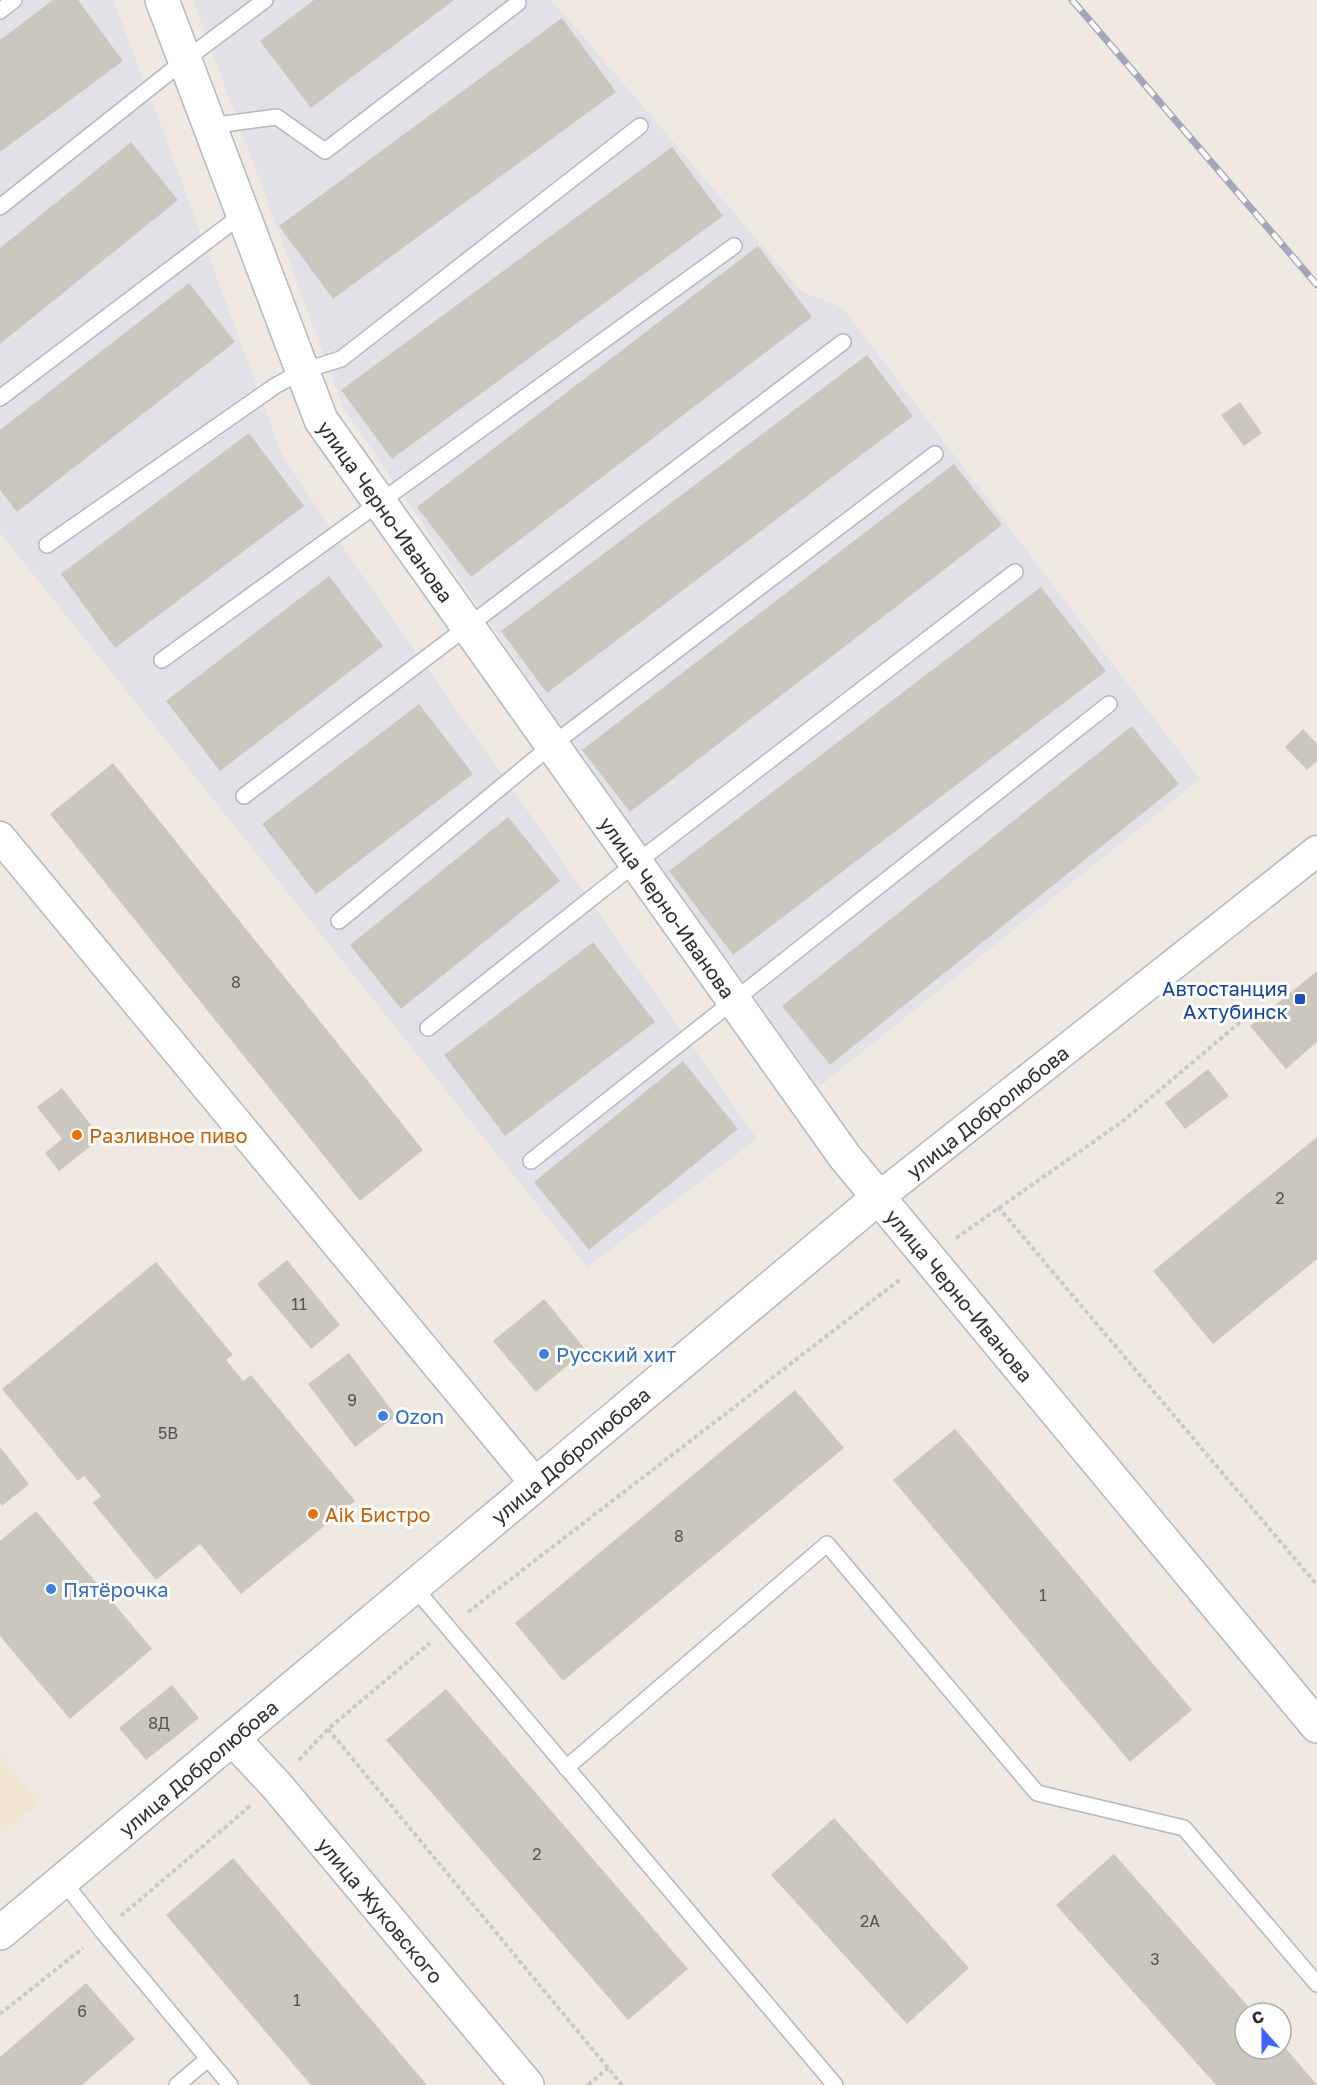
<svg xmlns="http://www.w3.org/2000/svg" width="1317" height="2085" font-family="'Golos Text',sans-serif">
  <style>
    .industrial { fill: #e3e1e8 }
    .education { fill: #f0e6d1 }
    .building { fill: #cbc7bf }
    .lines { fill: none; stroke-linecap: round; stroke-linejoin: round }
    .service-casing { stroke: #b4b7c1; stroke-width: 18 }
    .minor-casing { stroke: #b4b7c1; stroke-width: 33 }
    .tertiary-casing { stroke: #b4b7c1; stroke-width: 36 }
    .secondary-casing { stroke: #b4b7c1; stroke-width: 36 }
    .path { stroke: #c9c9c9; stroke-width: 4; stroke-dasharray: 4.5 3; stroke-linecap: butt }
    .service { stroke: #fff; stroke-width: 15 }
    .minor { stroke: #fff; stroke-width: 30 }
    .tertiary { stroke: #fff; stroke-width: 33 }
    .secondary { stroke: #fff; stroke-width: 33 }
    .rail-casing { stroke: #a3a6b8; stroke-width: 7 }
    .rail { stroke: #fff; stroke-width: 4.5; stroke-dasharray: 14; stroke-linecap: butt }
    .transit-dot { fill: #1a4fb4; stroke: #fff; stroke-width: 2 }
    .food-dot { fill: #e8710a; stroke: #fff; stroke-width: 2 }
    .shop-dot { fill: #3f7fe0; stroke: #fff; stroke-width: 2 }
    .labels { text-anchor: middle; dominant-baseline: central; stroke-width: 6; stroke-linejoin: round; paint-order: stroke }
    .number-label { font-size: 16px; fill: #555452 }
    .street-label { font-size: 20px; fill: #2e2e2e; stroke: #fff }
    .transit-label { font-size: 20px; fill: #164399; stroke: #fff; text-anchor: end }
    .food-label { font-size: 20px; fill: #c56008; stroke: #fff; text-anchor: start }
    .shop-label { font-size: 20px; fill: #366cbe; stroke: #fff; text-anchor: start }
  </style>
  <rect width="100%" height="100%" fill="#efe9e1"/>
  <path class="industrial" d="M0 0H113L163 131 282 455 353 562 757 1139 587 1267 0 533Z
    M193 0H550L569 20 802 292 842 307 1200 779 819 1087 597 781 343 407Z"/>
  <path class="education" d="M0 1755 39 1803 0 1834Z"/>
  <path class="building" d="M53 0H78L123 61 0 152V40Z
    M314 0H454L311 108 260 41Z
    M562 18 616 92 333 299 279 226Z
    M131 142 178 200 0 344V248Z
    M672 147 723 216 392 459 341 390Z
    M758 246 812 317 471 577 417 507Z
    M189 283 235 342 17 512 0 490V430Z
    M867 355 913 416 547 693 501 631Z
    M1240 402 1262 433 1244 446 1221 415Z
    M249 433 304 506 115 648 61 574Z
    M954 464 1002 525 630 812 582 750Z
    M329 576 383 646 220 771 166 701Z
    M1041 587 1106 671 733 955 669 871Z
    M419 704 473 774 316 894 262 824Z
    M1132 726 1179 784 830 1065 782 1006Z
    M1303 729 1317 744V761L1307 770 1285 747Z
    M113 763 423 1150 360 1201 50 814Z
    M508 817 560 881 401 1009 350 945Z
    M593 942 655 1022 505 1136 444 1055Z
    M1317 971V1042L1286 1069 1250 1026Z
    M683 1061 738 1129 589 1250 534 1182Z
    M1208 1069 1229 1096 1185 1129 1165 1103Z
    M62 1088 101 1138 59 1171 45 1153 62 1139 37 1107Z
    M1317 1137V1259L1213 1344 1153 1271Z
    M287 1260 340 1325 311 1349 257 1284Z
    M156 1262 233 1355 226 1360 243 1381 251 1375 355 1501 241 1594 200 1544 156 1580 93 1503 101 1496 84 1476 78 1481 2 1389Z
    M544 1299 586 1350 536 1392 493 1341Z
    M349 1353 396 1416 355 1447 308 1384Z
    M795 1390 844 1448 563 1681 515 1623Z
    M955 1429 1192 1710 1130 1762 893 1480Z
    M0 1447 29 1484 2 1506 0 1503Z
    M36 1511 152 1649 70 1719 0 1636V1541Z
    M172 1685 199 1718 146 1760 119 1728Z
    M446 1689 688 1969 628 2020 386 1740Z
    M834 1818 969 1968 907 2024 771 1875Z
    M1114 1854 1254 2013H1245V2049H1281V2043L1317 2085H1216L1056 1905Z
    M233 1858 427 2085H311L166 1915Z
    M86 1983 135 2039 82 2085H0V2057Z"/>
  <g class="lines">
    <defs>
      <path id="service" d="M0 11 14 0
        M209 126 277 117 325 151 518 3
        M0 207 185 60 265 0
        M0 398 243 214
        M47 545 275 386 302 371 341 359 640 126
        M162 660 734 246
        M244 796 843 342
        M339 921 552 745 935 454
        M428 1028 636 863 1015 572
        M531 1161 1109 704
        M413 1586 835 2085
        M566 1768 827 1544 1037 1793 1184 1828 1317 1984
        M63 1881 103 1932 230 2085
        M177 2085 208 2059"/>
      <g id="minor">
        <path d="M0 837 535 1483"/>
        <path id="s1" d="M879 1197 1317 851"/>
      </g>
      <g id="tertiary">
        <path id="s2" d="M233 1739 276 1785 527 2085"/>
        <path id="s3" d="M0 1933C294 1689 585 1441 879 1197"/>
      </g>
      <g id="secondary">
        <path id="s4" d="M162 0 321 420 845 1157 1317 1726"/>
      </g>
    </defs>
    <use href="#service" class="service-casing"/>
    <use href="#minor" class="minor-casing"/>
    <use href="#tertiary" class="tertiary-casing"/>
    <use href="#secondary" class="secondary-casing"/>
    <path class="path" d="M998 1207 1317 1585
      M956 1238 1123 1121 1251 1013
      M468 1612 902 1278
      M328 1729 622 2085
      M299 1760 328 1729 430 1643
      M121 1916 250 1806
      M0 2014 83 1948
      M588 2085 608 2068"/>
    <use href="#service" class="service"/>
    <use href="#minor" class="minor"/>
    <use href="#tertiary" class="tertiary"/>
    <use href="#secondary" class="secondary"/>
    <defs>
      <path id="rail" d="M1072 0 1317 285"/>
    </defs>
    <use href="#rail" class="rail-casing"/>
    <use href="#rail" class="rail"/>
  </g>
  <rect class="transit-dot" x="1294" y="993" width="12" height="12" rx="3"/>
  <g class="food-dot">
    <circle cx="77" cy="1135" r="6"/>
    <circle cx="313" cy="1514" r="6"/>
  </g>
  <g class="shop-dot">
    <circle cx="544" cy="1354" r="6"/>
    <circle cx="383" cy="1416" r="6"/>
    <circle cx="51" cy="1589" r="6"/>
  </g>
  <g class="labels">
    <g class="number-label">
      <text x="236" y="982">8</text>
      <text x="1280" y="1198">2</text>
      <text x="299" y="1304">11</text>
      <text x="352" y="1400">9</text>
      <text x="168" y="1433">5В</text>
      <text x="679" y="1536">8</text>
      <text x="1043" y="1595">1</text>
      <text x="159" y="1723">8Д</text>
      <text x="537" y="1854">2</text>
      <text x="870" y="1921">2А</text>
      <text x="1155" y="1959">3</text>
      <text x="297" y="2000">1</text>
      <text x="82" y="2011">6</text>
    </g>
    <g class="street-label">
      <text stroke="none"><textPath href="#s4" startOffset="561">улица Черно-Иванова</textPath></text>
      <text stroke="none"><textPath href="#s4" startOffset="1047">улица Черно-Иванова</textPath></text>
      <text stroke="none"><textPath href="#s1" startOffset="138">улица Добролюбова</textPath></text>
      <text stroke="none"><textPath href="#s4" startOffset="1533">улица Черно-Иванова</textPath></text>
      <text stroke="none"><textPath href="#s3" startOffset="744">улица Добролюбова</textPath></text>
      <text stroke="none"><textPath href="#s3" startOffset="258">улица Добролюбова</textPath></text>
      <text stroke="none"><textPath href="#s2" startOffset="226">улица Жуковского</textPath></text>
    </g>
    <g class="transit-label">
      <text x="1288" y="988">Автостанция<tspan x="1288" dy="23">Ахтубинск</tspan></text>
    </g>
    <g class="food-label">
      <text x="89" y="1135">Разливное пиво</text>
      <text x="325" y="1514">Aik Бистро</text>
    </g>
    <g class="shop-label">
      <text x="556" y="1354">Русский хит</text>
      <text x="395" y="1416">Ozon</text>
      <text x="63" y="1589">Пятёрочка</text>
    </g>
  </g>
  <g transform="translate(1263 2031) rotate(339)"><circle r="28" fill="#ffffff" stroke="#ababab" stroke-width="1.5"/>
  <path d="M0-4.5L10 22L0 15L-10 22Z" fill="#4264fb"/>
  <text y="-9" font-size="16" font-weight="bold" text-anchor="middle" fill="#2e2e2e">С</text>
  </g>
</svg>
